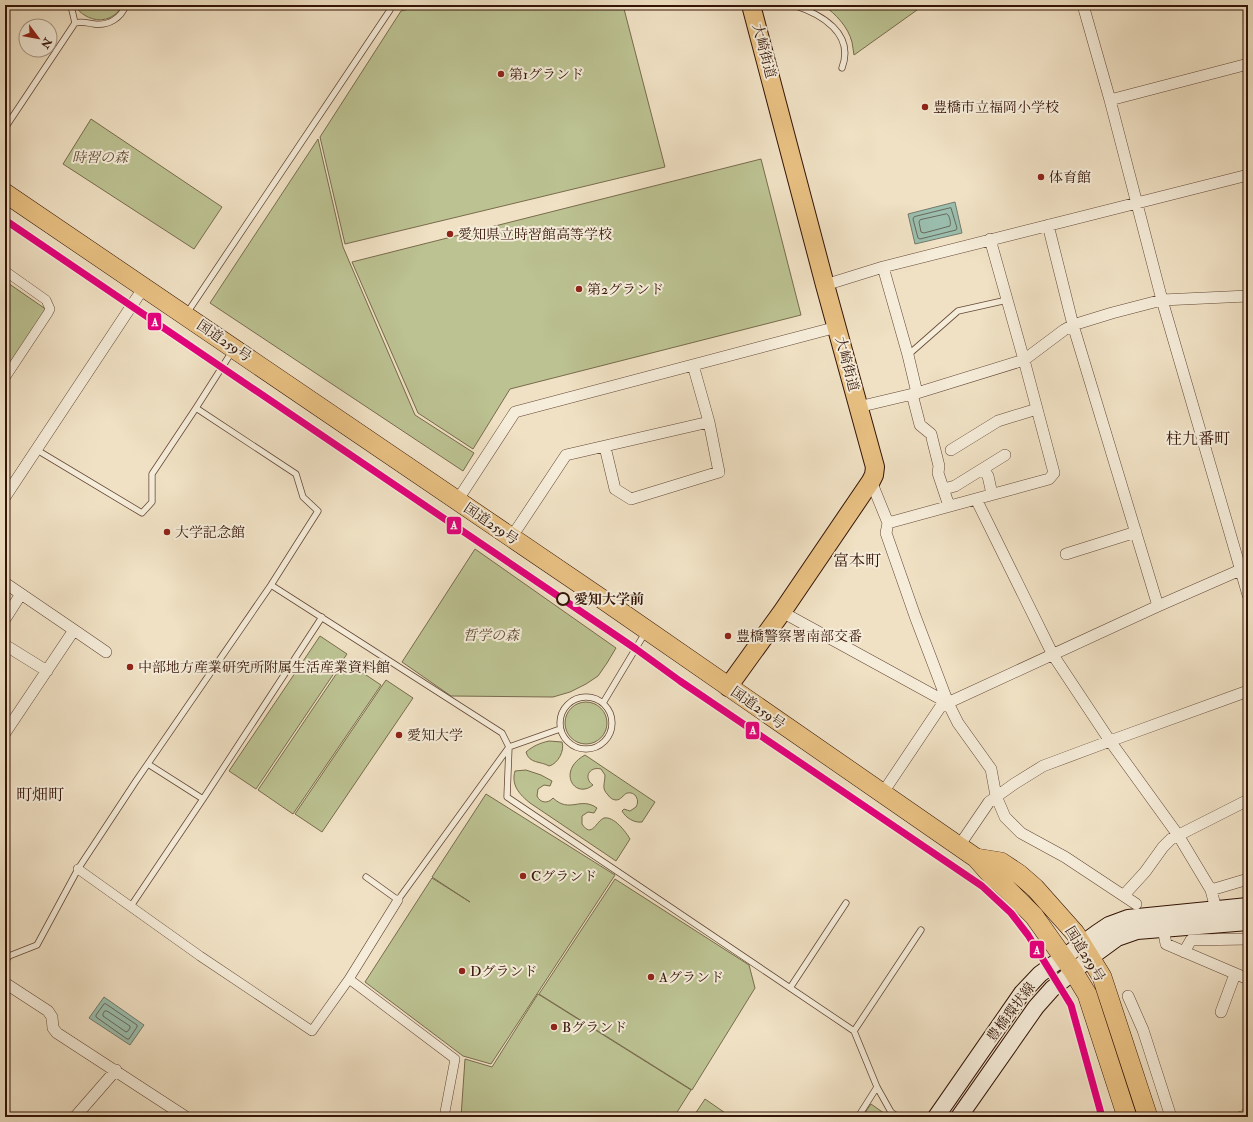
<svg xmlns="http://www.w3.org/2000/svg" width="1253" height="1122" viewBox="0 0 1253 1122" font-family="'IM FELL Double Pica','Noto Serif JP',serif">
	<rect width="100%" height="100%" fill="#f0e1c4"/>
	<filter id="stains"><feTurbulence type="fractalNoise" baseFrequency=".005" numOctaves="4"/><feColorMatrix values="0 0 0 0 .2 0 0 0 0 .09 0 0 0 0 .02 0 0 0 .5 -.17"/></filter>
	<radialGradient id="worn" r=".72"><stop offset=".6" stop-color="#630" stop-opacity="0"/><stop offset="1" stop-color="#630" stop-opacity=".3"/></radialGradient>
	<!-- green -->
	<path fill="#bcc292" stroke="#786b4c" d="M75,5H123C115,19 100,24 86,16C81,13 77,10 75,5Z
		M424,5H623L665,167L345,244L320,137L401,11Z
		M823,5H924L854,55C853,51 853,46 852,42C848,27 836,14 823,5Z
		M91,119L222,207L194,249L63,164Z
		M318,139L343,247L415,415L474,453L463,471L210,303Z
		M761,159L801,315L510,389L473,449L418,413L352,262Z
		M5,281L47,310L5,372Z
		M475,549L616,648L607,663L598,676L586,684L570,692L553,697L451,696L402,662Z
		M320,636L347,654L256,789L229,771Z
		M345,661L381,685L293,814L258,790Z
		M386,680L413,698L322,832L295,814Z
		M565 723a21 21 0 1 1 42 0a21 21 0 1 1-42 0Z
		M549,741L562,742C565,750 558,764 549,766C541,761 529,764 526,752C533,746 540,743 549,741Z
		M585,755L655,802L642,822C634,823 626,818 622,811L624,809L630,811L636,807C640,801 636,791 627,793C623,795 621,800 616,800C613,800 610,798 608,795C601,788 605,784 605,775L601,769C589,766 583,778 593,785C575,800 556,771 585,755Z
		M526,770L541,775L552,781L550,786L544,785L538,789L537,796C540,803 548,804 553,798C570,814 580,796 597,808L594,813L588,812L582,816V824C592,839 596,821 604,818C614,816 626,832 630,839L616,861L530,803C519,794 511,785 515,771Z
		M486,794L615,875L491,1064L463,1056L365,982L432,878L470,902L432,877Z
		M615,879L749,965L755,988L692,1090L539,994Z
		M538,994L691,1090L674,1117H461L465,1059L492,1067Z
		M705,1099L731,1117H693Z
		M871,1104L888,1116V1117H862Z"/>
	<!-- water -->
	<path fill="#9bbeae" stroke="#727a6b" d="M955,202L962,233L915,244L908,214Z
		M104,997L144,1025L130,1045L89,1018Z"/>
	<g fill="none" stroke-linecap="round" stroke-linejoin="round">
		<!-- shore -->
		<path stroke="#68695a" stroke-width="1" d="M951,208L957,228L956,230L920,239L918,238L913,219L914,217Z
			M947,214C950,216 951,223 950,226L924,233L921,232L919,222L920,220Z
			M106,1004L137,1025V1027L129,1039H127L96,1017V1015L104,1004Z
			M105,1011H107L130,1026V1028L128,1031L126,1032L103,1016V1014Z"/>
		<defs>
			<path id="service" d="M69,5L72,10L75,23C82,21 87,23 94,24C109,26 121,18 126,5
				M793,5C821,14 855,33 842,68
				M5,128L75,23
				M187,313L390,10L389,5
				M908,355L958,311L1007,300
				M196,408L296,474L303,497L318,511L271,585L502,733L509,747L507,797L854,1031L877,1087L891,1112L898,1117
				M42,453L142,513L152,502V474L196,408L233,350
				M560 723a26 26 0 1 1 52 0a26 26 0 1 1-52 0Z
				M603,703L645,633
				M148,764L203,799
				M366,877L398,900L509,747L560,729
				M131,906L203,799L322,617
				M5,962L9,956L37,945L78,869L136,781L271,585
				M790,988L846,903
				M854,1031L921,930
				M858,1117L877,1087"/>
			<path id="pedestrian" d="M5,271L46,300L50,309L48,313L5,378
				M78,869L200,956L312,1031L349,979
				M398,900L349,979L455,1059L444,1117"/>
			<path id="minor" d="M1083,5L1110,100L1162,300L1248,595
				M1110,100L1248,64
				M1048,225L1073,325L1158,606
				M883,267L908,355L917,393
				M825,285L883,267L1248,175
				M912,394L920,425L931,434L939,466L938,473L949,506
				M858,407L917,393L1024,360L1064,330L1073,325L1112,313L1162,300L1248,296
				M605,447L615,489L631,499L719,472L709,422L693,365
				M951,450L998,421L1037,409
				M983,469L988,476L992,494
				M871,481L888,523L886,533L915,616L948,703L958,723L991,769L996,796L1005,817L1021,833L1065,857L1136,904
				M944,489L955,486L1005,455
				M5,497L144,287
				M976,499L1053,655L1110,741L1178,835L1211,890L1216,909
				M457,501L515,412L837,327
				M888,523L1049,479L1054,473L1024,360L990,239
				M511,538L566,455L709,422
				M1066,554L1136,532
				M5,583L74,630L5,733
				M782,612L948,703
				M5,619L21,594
				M74,630L106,652
				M5,645L47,671
				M882,794L941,706L1158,606L1247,567
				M959,846L989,802L1014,784L1043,766L1110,741L1248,691
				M1211,890L1248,879
				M1124,895L1145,872L1163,847L1171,839L1248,800
				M1163,928L1166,944L1248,979
				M1184,952L1191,940L1248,939
				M5,983L48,1011L52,1017L53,1028L57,1033L186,1117
				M1128,996L1143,1030L1171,1117
				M1221,1012L1235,974
				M75,1117L116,1070
				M1241,1117L1245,1116L1248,1112"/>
			<path id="secondary" d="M936,1117L1022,993L1040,974L1097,933L1109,925L1128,918L1248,906
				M959,1117L1036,1007L1052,989L1091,957L1117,938L1137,931L1248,922"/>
			<path id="primary" d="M728,687L782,612L871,481L874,475L875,467L825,285L751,5"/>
			<path id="trunk" d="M5,193L605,601L976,858L991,875L1007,889L1034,916L1073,971L1087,994L1127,1117
				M976,858L1001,862L1019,874L1035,888L1075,933L1102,977L1148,1117"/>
		</defs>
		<!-- service casing -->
		<use href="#service" stroke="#634736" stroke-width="7"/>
		<!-- pedestrian casing -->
		<use href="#pedestrian" stroke="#634736" stroke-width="10"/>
		<!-- minor casing -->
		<use href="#minor" stroke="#634736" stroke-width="12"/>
		<!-- secondary casing -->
		<use href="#secondary" stroke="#341407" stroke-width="18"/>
		<!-- primary casing -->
		<use href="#primary" stroke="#341407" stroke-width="20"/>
		<!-- trunk casing -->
		<use href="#trunk" stroke="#341407" stroke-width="20"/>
		<!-- service -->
		<use href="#service" stroke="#f5ecd9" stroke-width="5.5"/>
		<!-- pedestrian -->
		<use href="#pedestrian" stroke="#f5ecd9" stroke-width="9"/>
		<!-- minor -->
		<use href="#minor" stroke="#f5ecd9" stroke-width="11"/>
		<!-- secondary -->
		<use href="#secondary" stroke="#f5ecd9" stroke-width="16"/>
		<!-- primary -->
		<use href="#primary" stroke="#e8c082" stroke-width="18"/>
		<!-- trunk -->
		<use href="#trunk" stroke="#e8c082" stroke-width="19"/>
		<defs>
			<path id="rail-1" d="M5,220L636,649L680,681L982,886L1011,913L1028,935L1071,1005L1102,1117"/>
		</defs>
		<!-- rail-1 casing -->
		<use href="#rail-1" stroke="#f5ecd9" stroke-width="10"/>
		<!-- rail-1 -->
		<use href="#rail-1" stroke="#e5007d" stroke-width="7"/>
	</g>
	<!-- markers -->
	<g fill="#8f2418" stroke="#f5ecd9" stroke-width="1.5">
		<circle cx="501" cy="74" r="4"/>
		<circle cx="925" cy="107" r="4"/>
		<circle cx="1041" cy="177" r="4"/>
		<circle cx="450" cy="234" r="4"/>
		<circle cx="579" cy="289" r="4"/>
		<circle cx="167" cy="532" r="4"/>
		<circle cx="728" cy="636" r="4"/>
		<circle cx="130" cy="667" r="4"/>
		<circle cx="399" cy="735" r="4"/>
		<circle cx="523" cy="876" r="4"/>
		<circle cx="462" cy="971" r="4"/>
		<circle cx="651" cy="977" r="4"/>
		<circle cx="554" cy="1027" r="4"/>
	</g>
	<circle fill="#f5ecd9" stroke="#341407" stroke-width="2" cx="563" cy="599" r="6"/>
	<g text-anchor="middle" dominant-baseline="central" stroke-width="4" stroke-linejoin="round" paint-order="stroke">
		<!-- street labels -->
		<g font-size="14" fill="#341407" stroke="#f5ecd9">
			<text transform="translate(764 51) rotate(75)">大崎街道</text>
			<text transform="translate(224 341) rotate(34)">国道259号</text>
			<text transform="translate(847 364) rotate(75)">大崎街道</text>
			<text transform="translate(491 524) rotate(34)">国道259号</text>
			<text transform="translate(758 708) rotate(35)">国道259号</text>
			<text transform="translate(1085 954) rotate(58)">国道259号</text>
			<text transform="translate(1011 1012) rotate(-53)">豊橋環状線</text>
		</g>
		<!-- poi labels -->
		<g font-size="14" fill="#341407" stroke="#f5ecd9" text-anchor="start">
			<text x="509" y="74">第1グランド</text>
			<text x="933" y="107">豊橋市立福岡小学校</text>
			<text x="1049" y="177">体育館</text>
			<text x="458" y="234">愛知県立時習館高等学校</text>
			<text x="587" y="289">第2グランド</text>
			<text x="175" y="532">大学記念館</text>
			<text x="736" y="636">豊橋警察署南部交番</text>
			<text x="138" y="667">中部地方産業研究所附属生活産業資料館</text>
			<text x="407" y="735">愛知大学</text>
			<text x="531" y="876">Cグランド</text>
			<text x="470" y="971">Dグランド</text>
			<text x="659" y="977">Aグランド</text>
			<text x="562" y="1027">Bグランド</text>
		</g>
		<!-- park labels -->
		<g font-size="14" font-style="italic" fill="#5d4831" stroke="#f5ecd9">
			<text x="100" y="157">時習の森</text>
			<text x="491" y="635">哲学の森</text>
		</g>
		<!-- stop labels -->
		<g font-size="14" font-weight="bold" fill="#341407" stroke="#f5ecd9" text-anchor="start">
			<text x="574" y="599">愛知大学前</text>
		</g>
		<!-- quarter labels -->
		<g font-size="16" fill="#341407" stroke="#f5ecd9">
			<text x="1198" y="439">柱九番町</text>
			<text x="857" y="561">富本町</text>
			<text x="40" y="795">町畑町</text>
		</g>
	</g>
	<g stroke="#f5ecd9" stroke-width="1.5">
		<rect x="147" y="312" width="15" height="19" rx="4" fill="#e5007d"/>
		<rect x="446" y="516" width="16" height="19" rx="4" fill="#e5007d"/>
		<rect x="745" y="721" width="15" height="19" rx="4" fill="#e5007d"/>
		<rect x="1029" y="940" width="16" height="19" rx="4" fill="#e5007d"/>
	</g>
	<g font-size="11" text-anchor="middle" font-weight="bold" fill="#fff">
		<text x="155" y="326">A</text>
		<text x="454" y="529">A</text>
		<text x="753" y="734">A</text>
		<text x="1037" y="954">A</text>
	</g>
	<!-- margin -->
	<rect width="1253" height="1122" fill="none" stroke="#f0e1c4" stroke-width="20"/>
	<rect x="6" y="6" width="1241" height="1110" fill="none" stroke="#341407" stroke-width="2"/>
	<rect x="10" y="10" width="1233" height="1102" fill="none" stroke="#341407"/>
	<!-- north arrow -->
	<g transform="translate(38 38) rotate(122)"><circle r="19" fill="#f5ecd9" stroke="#a89685"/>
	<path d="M0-3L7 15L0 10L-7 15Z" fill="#8f2418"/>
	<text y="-6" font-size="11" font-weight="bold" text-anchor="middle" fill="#341407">N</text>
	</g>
	<rect width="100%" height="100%" filter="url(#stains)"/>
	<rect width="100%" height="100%" fill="url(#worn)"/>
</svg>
